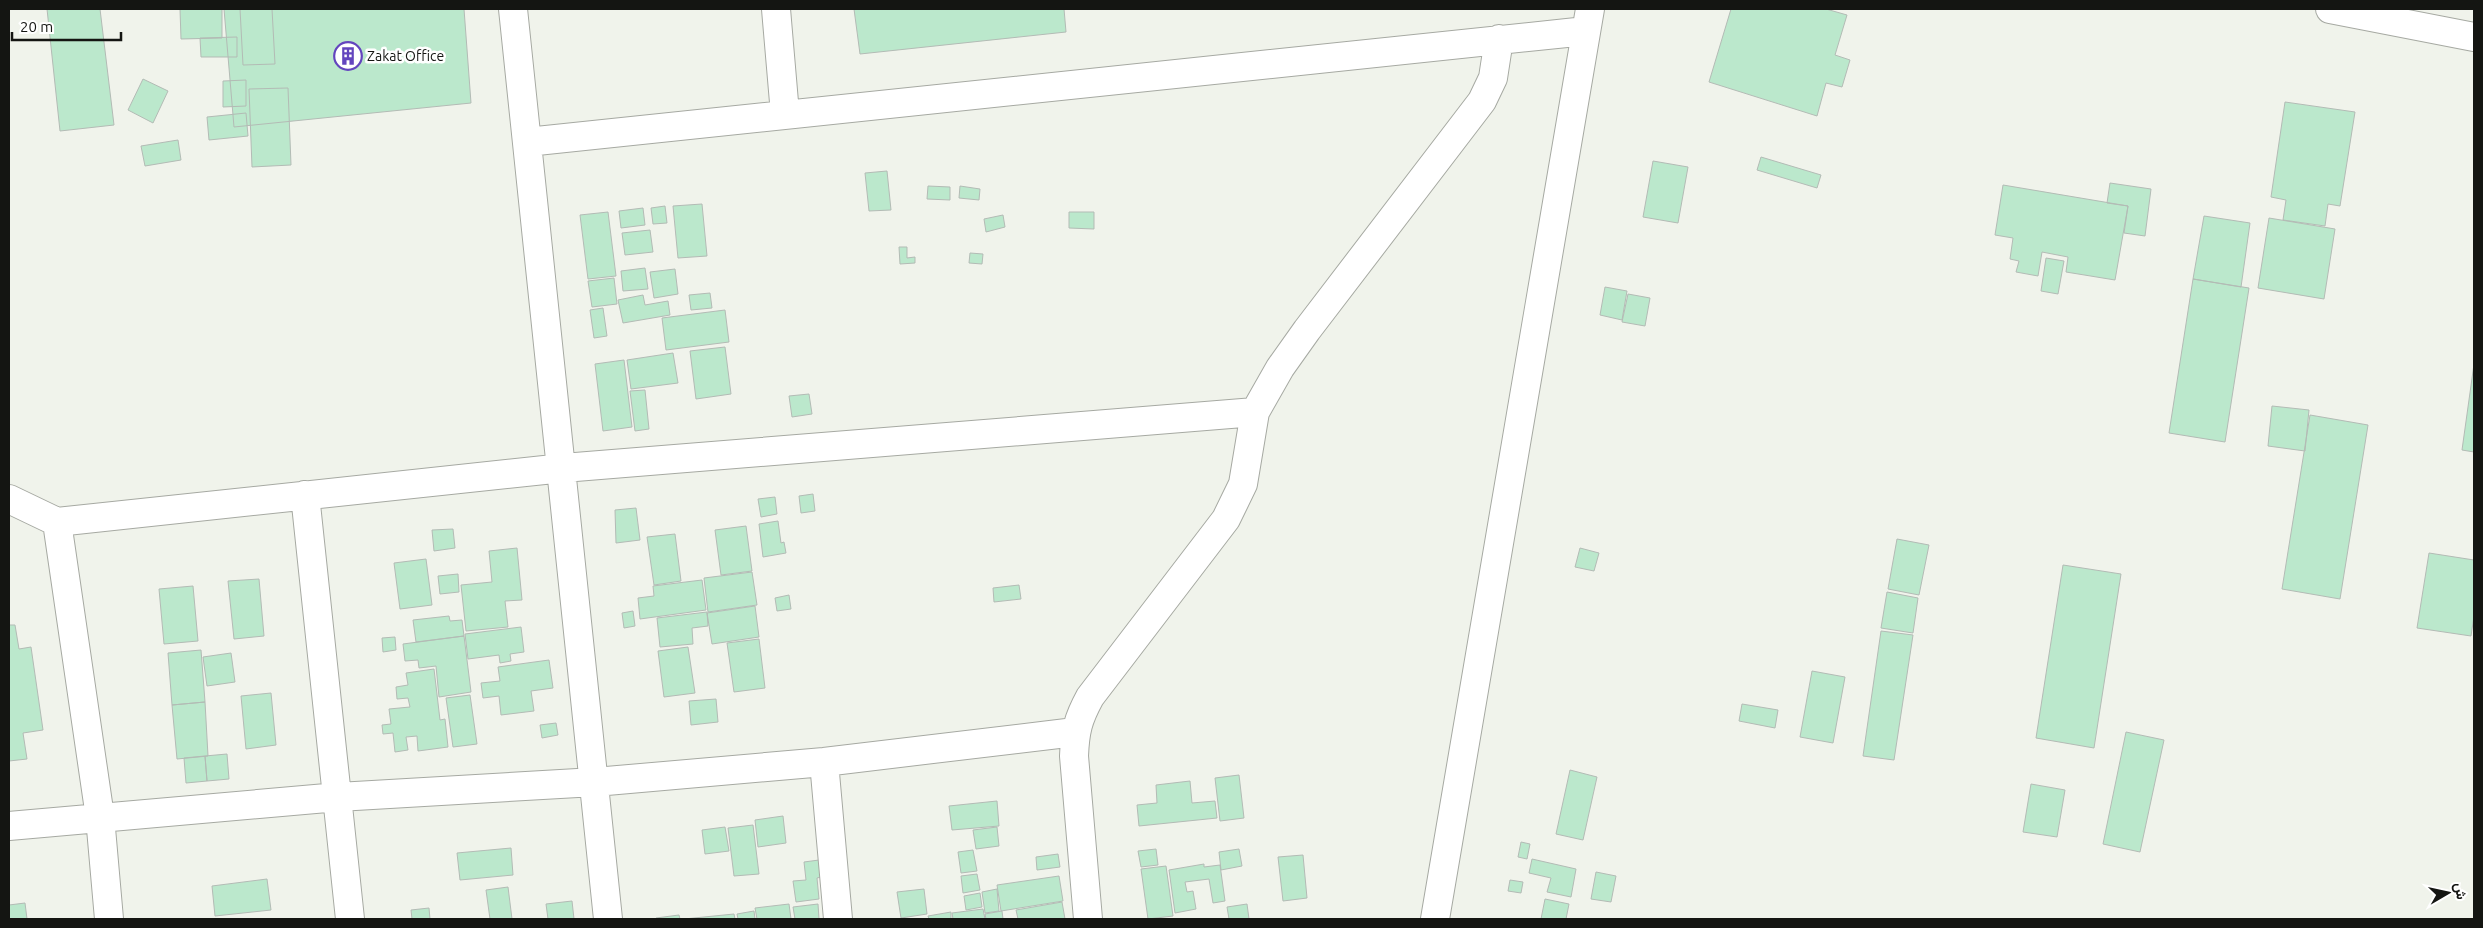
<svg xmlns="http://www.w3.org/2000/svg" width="2483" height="928" viewBox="0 0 2483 928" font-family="Ubuntu,Vazirmatn,sans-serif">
	<rect width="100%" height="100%" fill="#f0f3eb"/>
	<!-- building -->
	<path fill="#bbe8cc" stroke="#b3bbb5" d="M47,9H100L114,125L60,131Z
		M180,9H222V38L181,39Z
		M224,9H464L471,103L234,127Z
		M240,9H272L275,64L243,65Z
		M854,9H1064L1066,32L860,54Z
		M1731,9H1826L1847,15L1835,55L1850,60L1842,87L1826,83L1817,116L1709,82Z
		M237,37V57H201L200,38Z
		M143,79L168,91L153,123L128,110Z
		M246,80V106L223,107V81Z
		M288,88L291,165L252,167L249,89Z
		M2285,102L2355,112L2340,206L2328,204L2325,226L2283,220L2286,200L2271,197Z
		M246,113L248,136L209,140L207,117Z
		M178,140L181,160L145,166L141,146Z
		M1761,157L1821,175L1817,188L1757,170Z
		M1653,161L1688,167L1678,223L1643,217Z
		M887,171L891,210L869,211L865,173Z
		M2110,183L2151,189L2145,236L2124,233L2128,206L2107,203Z
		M2003,185L2128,206L2115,280L2066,272L2068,257L2042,252L2038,276L2016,272L2019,261L2010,259L2013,238L1995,235Z
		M928,186L950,187V200L927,199Z
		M960,186L980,189L979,200L959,198Z
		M702,204L707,256L678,258L673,206Z
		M665,206L667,223L653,224L651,208Z
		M643,208L645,225L621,228L619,211Z
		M608,212L616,276L588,279L580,215Z
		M1069,212H1094V229L1069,228Z
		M1003,215L1005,227L986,232L984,219Z
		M2204,216L2250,223L2241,287L2193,279Z
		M2269,218L2335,229L2324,299L2258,288Z
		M650,230L653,252L625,255L622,233Z
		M899,247H907V258L915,257V263L900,264Z
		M970,253L983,254L982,264L969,263Z
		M2046,258L2064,261L2058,294L2041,291Z
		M645,268L648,289L623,291L621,271Z
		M675,269L678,294L654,298L650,272Z
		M614,278L617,304L592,307L588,281Z
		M2193,279L2249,288L2225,442L2169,433Z
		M1605,287L1627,291L1622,320L1600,315Z
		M710,293L712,308L691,310L689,295Z
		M1628,294L1650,298L1645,326L1622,322Z
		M643,295L645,305L668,301L670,315L623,323L618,300Z
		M603,308L607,336L594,338L590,310Z
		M725,310L729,342L666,350L662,318Z
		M725,347L731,394L696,399L690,351Z
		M673,353L678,383L631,389L627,360Z
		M624,360L632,427L603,431L595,364Z
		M2474,364V452L2462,450Z
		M645,390L649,429L635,431L630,391Z
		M809,394L812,414L792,417L789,396Z
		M2272,406L2309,410L2305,451L2268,446Z
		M2310,415L2368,425L2340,599L2282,589Z
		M813,494L815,511L801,513L799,496Z
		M775,497L777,514L761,517L758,499Z
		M636,508L640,540L616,543L615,510Z
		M778,521L781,543L784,542L786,553L763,557L759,524Z
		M746,526L752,571L721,575L715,530Z
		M453,529L455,548L434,551L432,530Z
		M675,534L681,581L654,585L647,537Z
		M1897,539L1929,545L1919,595L1888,589Z
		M517,548L522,600L505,601L508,627L466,631L461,585L492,582L489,551Z
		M1580,548L1599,553L1594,571L1575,567Z
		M2429,553L2474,560V616L2471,636L2417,628Z
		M426,559L432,605L400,609L394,563Z
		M2063,565L2121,574L2094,748L2036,738Z
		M752,572L757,605L708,612L704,578Z
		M458,574L459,592L440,594L438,576Z
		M259,579L264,636L234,639L228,581Z
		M702,580L706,610L640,619L638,598L654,596L653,586Z
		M1019,585L1021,599L994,602L993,588Z
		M193,586L198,641L164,644L159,589Z
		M1887,592L1918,598L1913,633L1881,628Z
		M789,595L791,609L777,611L775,598Z
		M755,606L759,637L712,644L707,613Z
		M633,611L635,626L624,628L622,613Z
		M707,612L708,626L692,628L693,644L660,647L657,618Z
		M449,616L450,621L462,620L464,636L416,642L413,620Z
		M9,625H15L19,649L31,647L43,730L23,733L27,759L9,761Z
		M521,627L524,652L510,654L511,661L500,663L499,655L468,659L465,634Z
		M1881,631L1913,635L1894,760L1863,756Z
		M464,636L471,692L439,697L436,666L419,668L418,660L405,661L403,644Z
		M395,637L396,650L383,652L382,638Z
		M759,639L765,688L734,692L727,643Z
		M688,647L695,693L664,697L658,651Z
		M201,650L205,702L172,705L168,653Z
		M231,653L235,682L207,686L203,657Z
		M549,660L553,688L531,691L534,711L501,715L499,696L483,698L481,683L500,681L498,667Z
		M434,669L440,720L445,719L448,747L418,751L417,736L406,737L408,750L395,752L393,733L383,734L382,725L391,724L389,709L410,707L408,698L397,699L396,687L408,685L406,673Z
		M1812,671L1845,677L1833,743L1800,737Z
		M271,693L276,745L246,749L241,696Z
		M470,695L477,744L453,747L446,698Z
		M716,699L718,722L691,725L689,701Z
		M205,702L208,756L177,759L172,705Z
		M1742,704L1778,710L1775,728L1739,721Z
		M556,723L558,735L542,738L540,725Z
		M2126,732L2164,740L2140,852L2103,844Z
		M227,754L229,779L207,781L205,756Z
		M205,756L207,781L186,783L184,758Z
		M1570,770L1597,777L1583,840L1556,834Z
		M1239,775L1244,818L1220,821L1215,778Z
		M1190,781L1192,803L1215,801L1217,818L1139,826L1137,805L1157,803L1156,785Z
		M2031,784L2065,790L2057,837L2023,832Z
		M997,801L999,826L952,830L949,806Z
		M783,816L786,843L758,847L755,820Z
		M753,825L759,874L734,876L728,828Z
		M725,827L729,851L705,854L702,830Z
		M997,827L999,846L976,849L973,830Z
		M1521,842L1530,844L1527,859L1518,857Z
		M511,848L513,875L460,880L457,853Z
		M1156,849L1158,865L1141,867L1138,851Z
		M1239,849L1242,866L1221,870L1219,852Z
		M973,850L977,871L961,873L958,852Z
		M1058,854L1060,867L1037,870L1036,857Z
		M1303,855L1307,898L1283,901L1278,857Z
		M1532,859L1576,869L1571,897L1547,892L1551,878L1529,873Z
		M819,860L821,877L817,878L819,899L796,902L793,881L806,880L804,862Z
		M1204,864V867L1220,865L1225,901L1213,903L1209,879L1185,882L1187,892L1193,891L1196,909L1175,913L1169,870Z
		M1166,866L1173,916L1148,919L1141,869Z
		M1596,872L1616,876L1611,902L1591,899Z
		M977,874L980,890L963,893L961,876Z
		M1059,876L1063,901L1001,911L997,885Z
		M267,879L271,910L215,916L212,886Z
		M1510,880L1523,882L1521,893L1508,891Z
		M508,887L512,919H490L486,890Z
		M924,889L927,914L901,918L897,892Z
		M997,889L999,911L985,913L982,892Z
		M980,893L982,907L966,910L964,896Z
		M1545,899L1569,904L1566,919H1541Z
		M572,901L574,919H548L546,904Z
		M1062,902L1065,919H1018L1016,910Z
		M25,903L27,919H9V905Z
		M789,904L791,919H757L755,908Z
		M818,904L819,919H795L793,907Z
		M1247,904L1249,919H1229L1227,907Z
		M429,908L430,919H412L411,910Z
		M983,909L985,919H953L952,913Z
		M754,911L755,919H738L737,914Z
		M1002,911L1003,919H986L985,914Z
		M951,912V919H929L928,916Z
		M734,914L735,919H684Z
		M679,915L680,919H656V918Z"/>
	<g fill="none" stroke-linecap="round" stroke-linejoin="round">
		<defs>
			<path id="minor" d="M513,9L608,919
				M776,9L785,114
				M2330,9L2474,37
				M527,142L1586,31
				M305,495L350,919
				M9,499L57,522L563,468L1255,412
				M57,522L100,817L109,919
				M824,762L838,919
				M9,826L338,797L595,782L824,762L1075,732
				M1088,919L1074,756C1075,731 1078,719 1090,697L1226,519L1243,484L1255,412L1280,368L1307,330L1482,101L1493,78L1499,39
				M1435,919L1590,9"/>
		</defs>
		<!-- minor casing -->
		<use href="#minor" stroke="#a6a9a2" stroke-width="30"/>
		<!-- minor -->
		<use href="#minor" stroke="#fff" stroke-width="28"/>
	</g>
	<!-- icons -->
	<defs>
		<symbol id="building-ring" viewBox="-11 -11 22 22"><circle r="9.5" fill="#fff" stroke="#6345be" stroke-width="1.5"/><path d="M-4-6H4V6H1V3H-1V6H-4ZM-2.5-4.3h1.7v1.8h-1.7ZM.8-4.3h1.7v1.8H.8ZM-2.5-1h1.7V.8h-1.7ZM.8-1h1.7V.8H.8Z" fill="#6345be"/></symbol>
	</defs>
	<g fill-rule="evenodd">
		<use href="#building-ring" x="332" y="40" width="32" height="32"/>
	</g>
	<g text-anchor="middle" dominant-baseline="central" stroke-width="5" stroke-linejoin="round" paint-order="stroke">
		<!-- poi labels -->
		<g font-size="14" fill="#141512" stroke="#fff" text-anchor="start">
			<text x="367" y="56">Zakat Office</text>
		</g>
	</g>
	<!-- border -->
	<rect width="2483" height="928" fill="none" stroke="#141512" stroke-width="20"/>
	<!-- north arrow -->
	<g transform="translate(2448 893) rotate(81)" stroke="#ffffff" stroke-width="4" paint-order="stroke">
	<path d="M0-4L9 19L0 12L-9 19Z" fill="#141512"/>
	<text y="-8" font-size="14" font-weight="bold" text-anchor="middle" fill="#141512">ش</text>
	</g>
	<!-- scale -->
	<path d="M12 32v8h109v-8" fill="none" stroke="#141512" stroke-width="2.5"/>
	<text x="20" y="32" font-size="15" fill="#141512" stroke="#ffffff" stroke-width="4" paint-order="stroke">20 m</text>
</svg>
